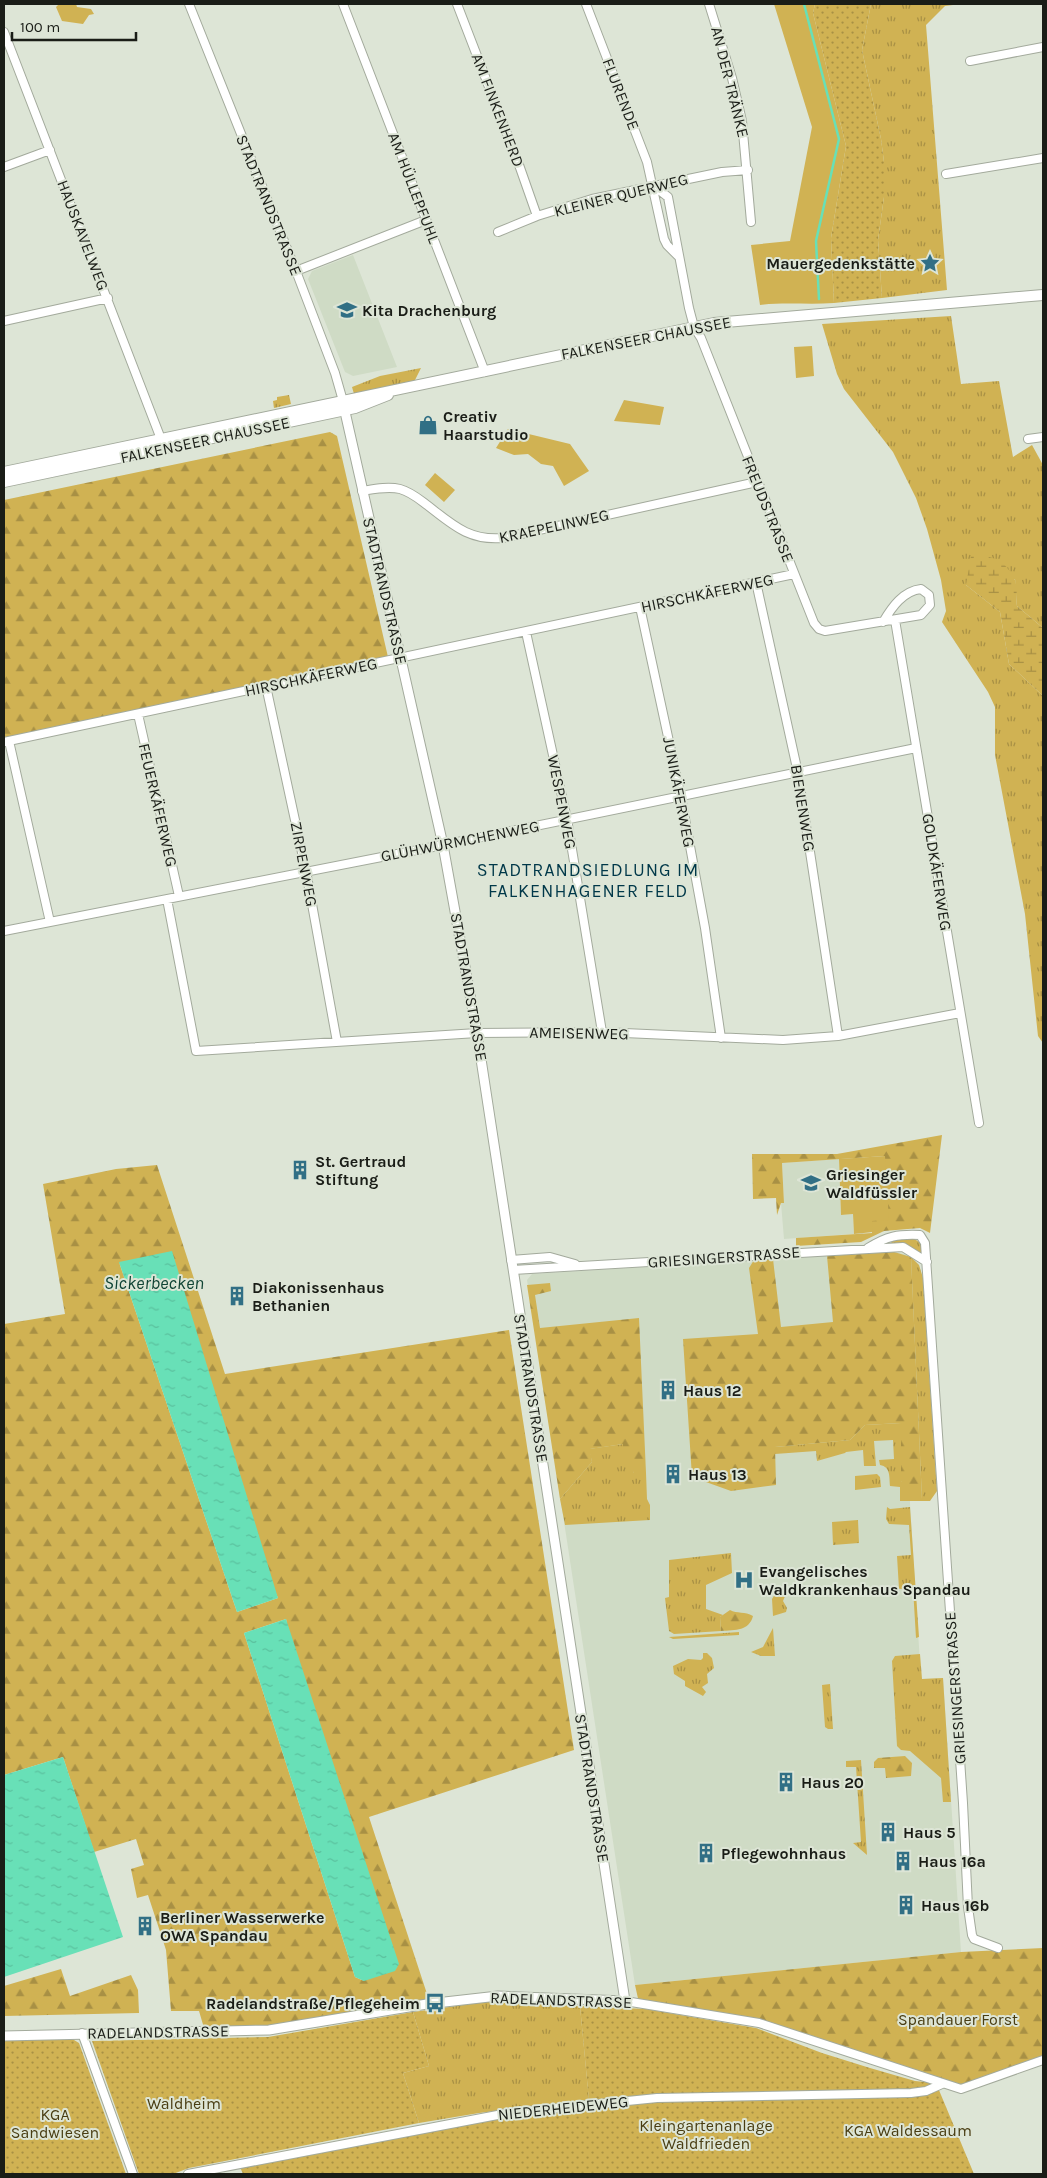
<svg xmlns="http://www.w3.org/2000/svg" width="1047" height="2178" viewBox="0 0 1047 2178" font-family="Karla,sans-serif">
	<defs>
		<pattern id="grass-tufts" width="24" height="20" patternUnits="userSpaceOnUse" patternTransform="scale(1.25)"><rect width="24" height="20" fill="#d0b253"/><path d="M3 7l-1-3M5 7V3M7 7l1-3M15 17l-1-3M17 17v-4M19 17l1-3" fill="none" stroke="#a89044"/></pattern>
		<pattern id="forest-firs" width="22" height="20" patternUnits="userSpaceOnUse" patternTransform="scale(1.25)"><rect width="22" height="20" fill="#d0b253"/><path d="M5 1l3.5 6h-7zM16 11l3.5 6h-7z" fill="#a89044"/></pattern>
		<pattern id="wetland-marsh" width="20" height="14" patternUnits="userSpaceOnUse" patternTransform="scale(1.25)"><rect width="20" height="14" fill="#d0b253"/><path d="M1 5h8M5 5V1M11 12h8M15 12V8" fill="none" stroke="#a89044"/></pattern>
		<pattern id="garden-dots" width="8" height="8" patternUnits="userSpaceOnUse" patternTransform="scale(1.25)"><rect width="8" height="8" fill="#d0b253"/><path d="M2 2h.1M6 6h.1" fill="none" stroke="#a89044" stroke-width="1.8" stroke-linecap="round"/></pattern>
		<pattern id="water-ripples" width="26" height="14" patternUnits="userSpaceOnUse" patternTransform="scale(1.25)"><rect width="26" height="14" fill="#68e0b7"/><path d="M2 4q2-2 4 0t4 0M15 11q2-2 4 0t4 0" fill="none" stroke="#5ac09d"/></pattern>
	</defs>
	<rect width="100%" height="100%" fill="#dde5d6"/>
	<!-- built -->
	<path fill="#cfdbc5" d="M353,255L397,367L353,376L345,372L308,279L312,271Z
		M839,1159L841,1215L853,1214L854,1234L784,1239L781,1203H784L782,1163Z
		M894,1252L905,1254L914,1260L919,1265L923,1278L937,1491L910,1500V1504L921,1679L943,1678L961,1952L635,1985L527,1280L532,1274Z"/>
	<!-- grass -->
	<path fill="url(#grass-tufts)" d="M871,4H961L945,6L926,25L947,290L882,298L878,240L884,197V162L881,139L862,50Z
		M951,316L961,384L999,381L1013,457L1032,445L1043,465V628L1017,606L1015,579L966,585L1000,612L1009,664L1043,696V1043L1038,1036L1025,914L995,755V707L988,692L942,622L946,611L941,580L927,529L916,498L893,452L844,389L837,374L822,324Z
		M421,368L414,382L354,394L352,387L380,376Z
		M289,395L291,404L274,408L273,401L277,400V397Z
		M913,1238L922,1244L924,1252L921,1253L906,1244L892,1243L890,1241Z
		M911,1257L919,1265L923,1278L937,1491L930,1501H900V1487L890,1486C889,1477 891,1467 880,1465L879,1460L894,1459L893,1440L874,1441L876,1466H864L863,1450L846,1452L845,1453L817,1461L816,1451L775,1454V1447L850,1440L865,1425L901,1423V1481L922,1499Z
		M623,1444L634,1473H646L647,1499L650,1505V1520L565,1525L560,1499L592,1462L589,1449Z
		M877,1474L880,1477L881,1487L855,1490V1476Z
		M887,1507L890,1509L910,1507L919,1637L916,1638L913,1588L899,1589L897,1556L911,1555L909,1525L889,1524L886,1519Z
		M858,1520L859,1543L833,1545L832,1522Z
		M731,1553L732,1573L706,1585V1609L723,1615L720,1617L721,1631L674,1634L669,1631L665,1598L669,1597V1560Z
		M784,1590L786,1594L783,1601L787,1608L786,1612L773,1616L772,1599L777,1591Z
		M773,1628L775,1656H761L751,1652L763,1647Z
		M739,1632V1635L673,1639L669,1637Z
		M703,1653H707L712,1658L714,1668L707,1674L708,1683L702,1687L706,1692L703,1696L685,1686V1681L674,1674L673,1666L688,1659L701,1660L703,1658Z
		M920,1654L922,1679L943,1678L951,1802H943L941,1778L910,1751L901,1750L897,1746L892,1661L895,1656Z
		M830,1684L833,1729H828L825,1727L822,1685Z
		M861,1760L867,1855L853,1843L861,1842L856,1767H846V1761Z
		M492,2001L580,2006L589,2100L479,2113L419,2123L403,2073L429,2066L413,2012Z"/>
	<!-- forest -->
	<path fill="url(#forest-firs)" fill-rule="evenodd" d="M330,432L337,436L388,657L4,739V500Z
		M942,1135L930,1233L920,1228L884,1231L861,1242L796,1246V1238L872,1233V1221L885,1156L782,1163L784,1203H781L777,1215L776,1198L753,1199L752,1154H837Z
		M157,1165L225,1374L509,1330L574,1750L369,1817L429,2000L269,2027L204,2028L199,2011H171L166,1950L148,1895L137,1898L131,1869L144,1865L136,1839L94,1852L63,1757L4,1775V1324L65,1314L43,1184L116,1169ZM119,1262L278,1598L237,1612ZM286,1619L364,1981L355,1977L244,1633Z
		M894,1252L911,1257L922,1499L910,1500L901,1481V1423L865,1425L850,1440L775,1447L776,1485L731,1491L692,1477L683,1339L758,1334L749,1268L754,1260L773,1259L781,1327L833,1322L827,1256Z
		M550,1283L551,1291L535,1295L540,1328L639,1318L646,1473H634L622,1455L623,1444L590,1449L592,1462L560,1499L527,1285Z
		M730,1610C737,1614 745,1611 753,1616C749,1631 736,1630 721,1631L720,1617Z
		M905,1756L912,1763L911,1776L886,1778L885,1768H874V1762L878,1758Z
		M1043,1948V2060L961,2089L759,2023L639,2003L635,1985L961,1952Z
		M61,1969L70,1996L131,1975L138,1990L139,2013L4,2016V1986Z"/>
	<!-- wetland -->
	<path fill="url(#wetland-marsh)" d="M971,556C991,555 1004,559 1014,578C1018,585 1016,598 1017,606L1043,628V696L1009,664L1000,612L966,585Z"/>
	<!-- park -->
	<path fill="#d0b253" d="M59,4H76L77,7L91,9L94,14L89,15L83,24L62,21L56,7Z
		M774,4H815L813,13L846,146L831,238L834,303C809,305 785,302 760,305L751,245L790,241L812,127Z
		M812,346L814,376L796,378L794,347Z
		M624,400L664,407L660,425L614,421Z
		M508,429L570,444L589,471L564,486L553,466L541,464L528,454L514,455L496,448Z
		M435,473L455,490L444,502L425,485Z
		M885,1156L889,1220L872,1221L873,1232L854,1234L853,1214L841,1215L839,1159Z"/>
	<!-- garden -->
	<path fill="url(#garden-dots)" d="M815,4H871L862,50L881,139L884,162V197L878,240L882,298L834,303L831,238L846,146L813,13Z
		M580,2006L646,2009L756,2028L822,2053L870,2068L915,2081L936,2083L974,2174H243L240,2167L589,2101Z
		M413,2012L429,2066L403,2073L419,2123L189,2168L173,2174H139L92,2041L268,2037Z
		M4,2037L74,2040L79,2043L126,2174H4Z"/>
	<!-- water -->
	<path fill="url(#water-ripples)" d="M172,1251L278,1598L237,1612L119,1262Z
		M286,1619L399,1964L395,1971L364,1981L355,1977L244,1633Z
		M63,1757L123,1937L4,1977V1775Z"/>
	<g fill="none" stroke-linecap="round" stroke-linejoin="round">
		<!-- stream -->
		<path stroke="#68e0b7" stroke-width="2.5" d="M804,4L839,139L816,241L819,299"/>
		<defs>
			<path id="minor" d="M189,4L296,271L335,373L343,401
				M343,4L485,372
				M457,4L518,162L537,216
				M586,4L647,162L664,239L667,245L678,256
				M709,4L732,78L742,121L751,222
				M4,32L161,439
				M970,61L1043,47
				M4,167L50,150
				M946,174L1043,158
				M654,186L668,197L689,308L694,327L701,338L814,623L819,629L825,631L921,615L930,605L929,595L921,589C903,591 892,607 883,622
				M498,232L537,216L592,199L722,172L748,170
				M296,271L426,220
				M4,321L108,298
				M1028,439L1043,437
				M362,491C374,489 388,486 400,489C411,492 419,499 427,505C453,525 469,541 503,538L757,482
				M756,582L798,773L838,1036
				M640,607L681,797L705,928L721,1038
				M895,620L979,1123
				M526,632L567,819L602,1032
				M266,686L306,871L337,1042
				M138,714L179,896
				M9,741L50,922
				M4,742L794,574
				M167,899L196,1051L477,1033L602,1032L783,1040L838,1036L960,1013
				M4,931L443,845L916,748
				M868,1248C887,1236 898,1234 920,1235L925,1243L963,1803L968,1907L972,1935L974,1939L998,1948
				M511,1260L550,1257L575,1264
				M513,1270L903,1247L927,1262
				M625,2001L759,2023L961,2089L1043,2060
				M82,2033L133,2174
				M188,2174L508,2113L657,2098L911,2093L926,2091L942,2084"/>
			<path id="tertiary" d="M4,2036L269,2030L427,2004L498,1996L625,2001L477,1033L443,845L343,403"/>
			<path id="secondary" d="M4,472L714,323L1043,295
				M4,482L355,408L388,395"/>
		</defs>
		<!-- minor casing -->
		<use href="#minor" stroke="#a3aa9c" stroke-width="10"/>
		<!-- tertiary casing -->
		<use href="#tertiary" stroke="#a3aa9c" stroke-width="11"/>
		<!-- secondary casing -->
		<use href="#secondary" stroke="#a3aa9c" stroke-width="12"/>
		<!-- minor -->
		<use href="#minor" stroke="#fff" stroke-width="8"/>
		<!-- tertiary -->
		<use href="#tertiary" stroke="#fff" stroke-width="9"/>
		<!-- secondary -->
		<use href="#secondary" stroke="#fff" stroke-width="10"/>
	</g>
	<!-- icons -->
	<defs>
		<symbol id="sight-bare" viewBox="-9 -9 18 18"><path d="M0-6L1.8-2.2L6-1.7L2.9 1.2L3.7 5.4L0 3.3L-3.7 5.4L-2.9 1.2L-6-1.7L-1.8-2.2Z" fill="#316f85" stroke="#dde5d6" stroke-width="2.5" paint-order="stroke"/></symbol>
		<symbol id="school-bare" viewBox="-9 -9 18 18"><path d="M0-5L7-2L0 1L-7-2ZM-4 1L0 2.5L4 1V4Q0 6-4 4Z" fill="#316f85" stroke="#dde5d6" stroke-width="2.5" paint-order="stroke"/></symbol>
		<symbol id="shop-bare" viewBox="-9 -9 18 18"><path d="M-5-2.5h2.3a2.7 3.5 0 0 1 5.4 0H5L5.5 6h-11ZM-1.5-2.5h3a1.5 2.3 0 0 0-3 0Z" fill="#316f85" stroke="#dde5d6" stroke-width="2.5" paint-order="stroke"/></symbol>
		<symbol id="building-bare" viewBox="-9 -9 18 18"><path d="M-4-6H4V6H1V3H-1V6H-4ZM-2.5-4.3h1.7v1.8h-1.7ZM.8-4.3h1.7v1.8H.8ZM-2.5-1h1.7V.8h-1.7ZM.8-1h1.7V.8H.8Z" fill="#316f85" stroke="#dde5d6" stroke-width="2.5" paint-order="stroke"/></symbol>
		<symbol id="hospital-bare" viewBox="-9 -9 18 18"><path d="M-5-5h3v3.5h4V-5h3V5h-3V1.5h-4V5h-3Z" fill="#316f85" stroke="#dde5d6" stroke-width="2.5" paint-order="stroke"/></symbol>
		<symbol id="bus-bare" viewBox="-9 -9 18 18"><path d="M-5-6H5V4H4V6H2V4H-2V6H-4V4H-5ZM-3.5-4V0h7V-4ZM-3.5 1.2v1.5H-2V1.2ZM2 1.2v1.5H3.5V1.2Z" fill="#316f85" stroke="#dde5d6" stroke-width="2.5" paint-order="stroke"/></symbol>
	</defs>
	<g fill-rule="evenodd">
		<use href="#sight-bare" x="916" y="249" width="28" height="28"/>
		<use href="#school-bare" x="333" y="296" width="28" height="28"/>
		<use href="#shop-bare" x="414" y="411" width="28" height="28"/>
		<use href="#building-bare" x="286" y="1156" width="28" height="28"/>
		<use href="#school-bare" x="797" y="1169" width="28" height="28"/>
		<use href="#building-bare" x="223" y="1282" width="28" height="28"/>
		<use href="#building-bare" x="654" y="1376" width="28" height="28"/>
		<use href="#building-bare" x="659" y="1460" width="28" height="28"/>
		<use href="#hospital-bare" x="730" y="1566" width="28" height="28"/>
		<use href="#building-bare" x="772" y="1768" width="28" height="28"/>
		<use href="#building-bare" x="874" y="1818" width="28" height="28"/>
		<use href="#building-bare" x="692" y="1839" width="28" height="28"/>
		<use href="#building-bare" x="889" y="1847" width="28" height="28"/>
		<use href="#building-bare" x="892" y="1891" width="28" height="28"/>
		<use href="#building-bare" x="131" y="1912" width="28" height="28"/>
		<use href="#bus-bare" x="421" y="1989" width="28" height="28"/>
	</g>
	<g text-anchor="middle" dominant-baseline="central" stroke-width="4" stroke-linejoin="round" paint-order="stroke">
		<!-- street labels -->
		<g font-size="16" fill="#1a1d17" stroke="#dde5d6">
			<text transform="translate(730 82) rotate(76)">AN DER TRÄNKE</text>
			<text transform="translate(621 94) rotate(69)">FLURENDE</text>
			<text transform="translate(498 110) rotate(69)">AM FINKENHERD</text>
			<text transform="translate(414 188) rotate(69)">AM HÜLLEPFUHL</text>
			<text transform="translate(621 195) rotate(-14)">KLEINER QUERWEG</text>
			<text transform="translate(269 205) rotate(68)">STADTRANDSTRASSE</text>
			<text transform="translate(83 235) rotate(69)">HAUSKAVELWEG</text>
			<text transform="translate(646 338) rotate(-11)">FALKENSEER CHAUSSEE</text>
			<text transform="translate(205 440) rotate(-12)">FALKENSEER CHAUSSEE</text>
			<text transform="translate(768 509) rotate(68)">FREUDSTRASSE</text>
			<text transform="translate(554 526) rotate(-12)">KRAEPELINWEG</text>
			<text transform="translate(385 591) rotate(77)">STADTRANDSTRASSE</text>
			<text transform="translate(707 593) rotate(-12)">HIRSCHKÄFERWEG</text>
			<text transform="translate(311 677) rotate(-12)">HIRSCHKÄFERWEG</text>
			<text transform="translate(679 792) rotate(79)">JUNIKÄFERWEG</text>
			<text transform="translate(562 802) rotate(79)">WESPENWEG</text>
			<text transform="translate(158 805) rotate(77)">FEUERKÄFERWEG</text>
			<text transform="translate(803 808) rotate(81)">BIENENWEG</text>
			<text transform="translate(460 841) rotate(-11)">GLÜHWÜRMCHENWEG</text>
			<text transform="translate(304 864) rotate(79)">ZIRPENWEG</text>
			<text transform="translate(937 872) rotate(81)">GOLDKÄFERWEG</text>
			<text transform="translate(469 987) rotate(80)">STADTRANDSTRASSE</text>
			<text transform="translate(579 1033) rotate(1)">AMEISENWEG</text>
			<text transform="translate(724 1257) rotate(-4)">GRIESINGERSTRASSE</text>
			<text transform="translate(531 1388) rotate(81)">STADTRANDSTRASSE</text>
			<text transform="translate(955 1688) rotate(-94)">GRIESINGERSTRASSE</text>
			<text transform="translate(592 1788) rotate(81)">STADTRANDSTRASSE</text>
			<text transform="translate(561 2000) rotate(2)">RADELANDSTRASSE</text>
			<text transform="translate(158 2032) rotate(-1)">RADELANDSTRASSE</text>
			<text transform="translate(563 2108) rotate(-6)">NIEDERHEIDEWEG</text>
		</g>
		<!-- poi labels -->
		<g font-size="16" font-weight="bold" fill="#1a1d17" stroke="#dde5d6" text-anchor="start">
			<text x="915" y="263" text-anchor="end">Mauergedenkstätte</text>
			<text x="362" y="310">Kita Drachenburg</text>
			<text x="443" y="416">Creativ<tspan x="443" dy="18">Haarstudio</tspan></text>
			<text x="315" y="1161">St. Gertraud<tspan x="315" dy="18">Stiftung</tspan></text>
			<text x="826" y="1174">Griesinger<tspan x="826" dy="18">Waldfüssler</tspan></text>
			<text x="252" y="1287">Diakonissenhaus<tspan x="252" dy="18">Bethanien</tspan></text>
			<text x="683" y="1390">Haus 12</text>
			<text x="688" y="1474">Haus 13</text>
			<text x="759" y="1571">Evangelisches<tspan x="759" dy="18">Waldkrankenhaus Spandau</tspan></text>
			<text x="801" y="1782">Haus 20</text>
			<text x="903" y="1832">Haus 5</text>
			<text x="721" y="1853">Pflegewohnhaus</text>
			<text x="918" y="1861">Haus 16a</text>
			<text x="921" y="1905">Haus 16b</text>
			<text x="160" y="1917">Berliner Wasserwerke<tspan x="160" dy="18">OWA Spandau</tspan></text>
			<text x="420" y="2003" text-anchor="end">Radelandstraße/Pflegeheim</text>
		</g>
		<!-- park labels -->
		<g font-size="16" fill="#493d12" stroke="#dde5d6">
			<text x="958" y="2019">Spandauer Forst</text>
			<text x="184" y="2103">Waldheim</text>
			<text x="55" y="2114">KGA<tspan x="55" dy="18">Sandwiesen</tspan></text>
			<text x="706" y="2125">Kleingartenanlage<tspan x="706" dy="18">Waldfrieden</tspan></text>
			<text x="908" y="2130">KGA Waldessaum</text>
		</g>
		<!-- neighbourhood labels -->
		<g font-size="18" letter-spacing="1" fill="#003849" stroke="#dde5d6">
			<text x="588" y="870">STADTRANDSIEDLUNG IM<tspan x="588" dy="21">FALKENHAGENER FELD</tspan></text>
		</g>
		<!-- water labels -->
		<g font-size="18" font-style="italic" fill="#0f4434" stroke="#dde5d6">
			<text x="154" y="1283">Sickerbecken</text>
		</g>
	</g>
	<!-- border -->
	<rect width="1047" height="2178" fill="none" stroke="#1a1d17" stroke-width="10"/>
	<!-- scale -->
	<path d="M12 32v8h124v-8" fill="none" stroke="#1a1d17" stroke-width="2.5"/>
	<text x="20" y="32" font-size="15" fill="#1a1d17" stroke="#dde5d6" stroke-width="4" paint-order="stroke">100 m</text>
</svg>
